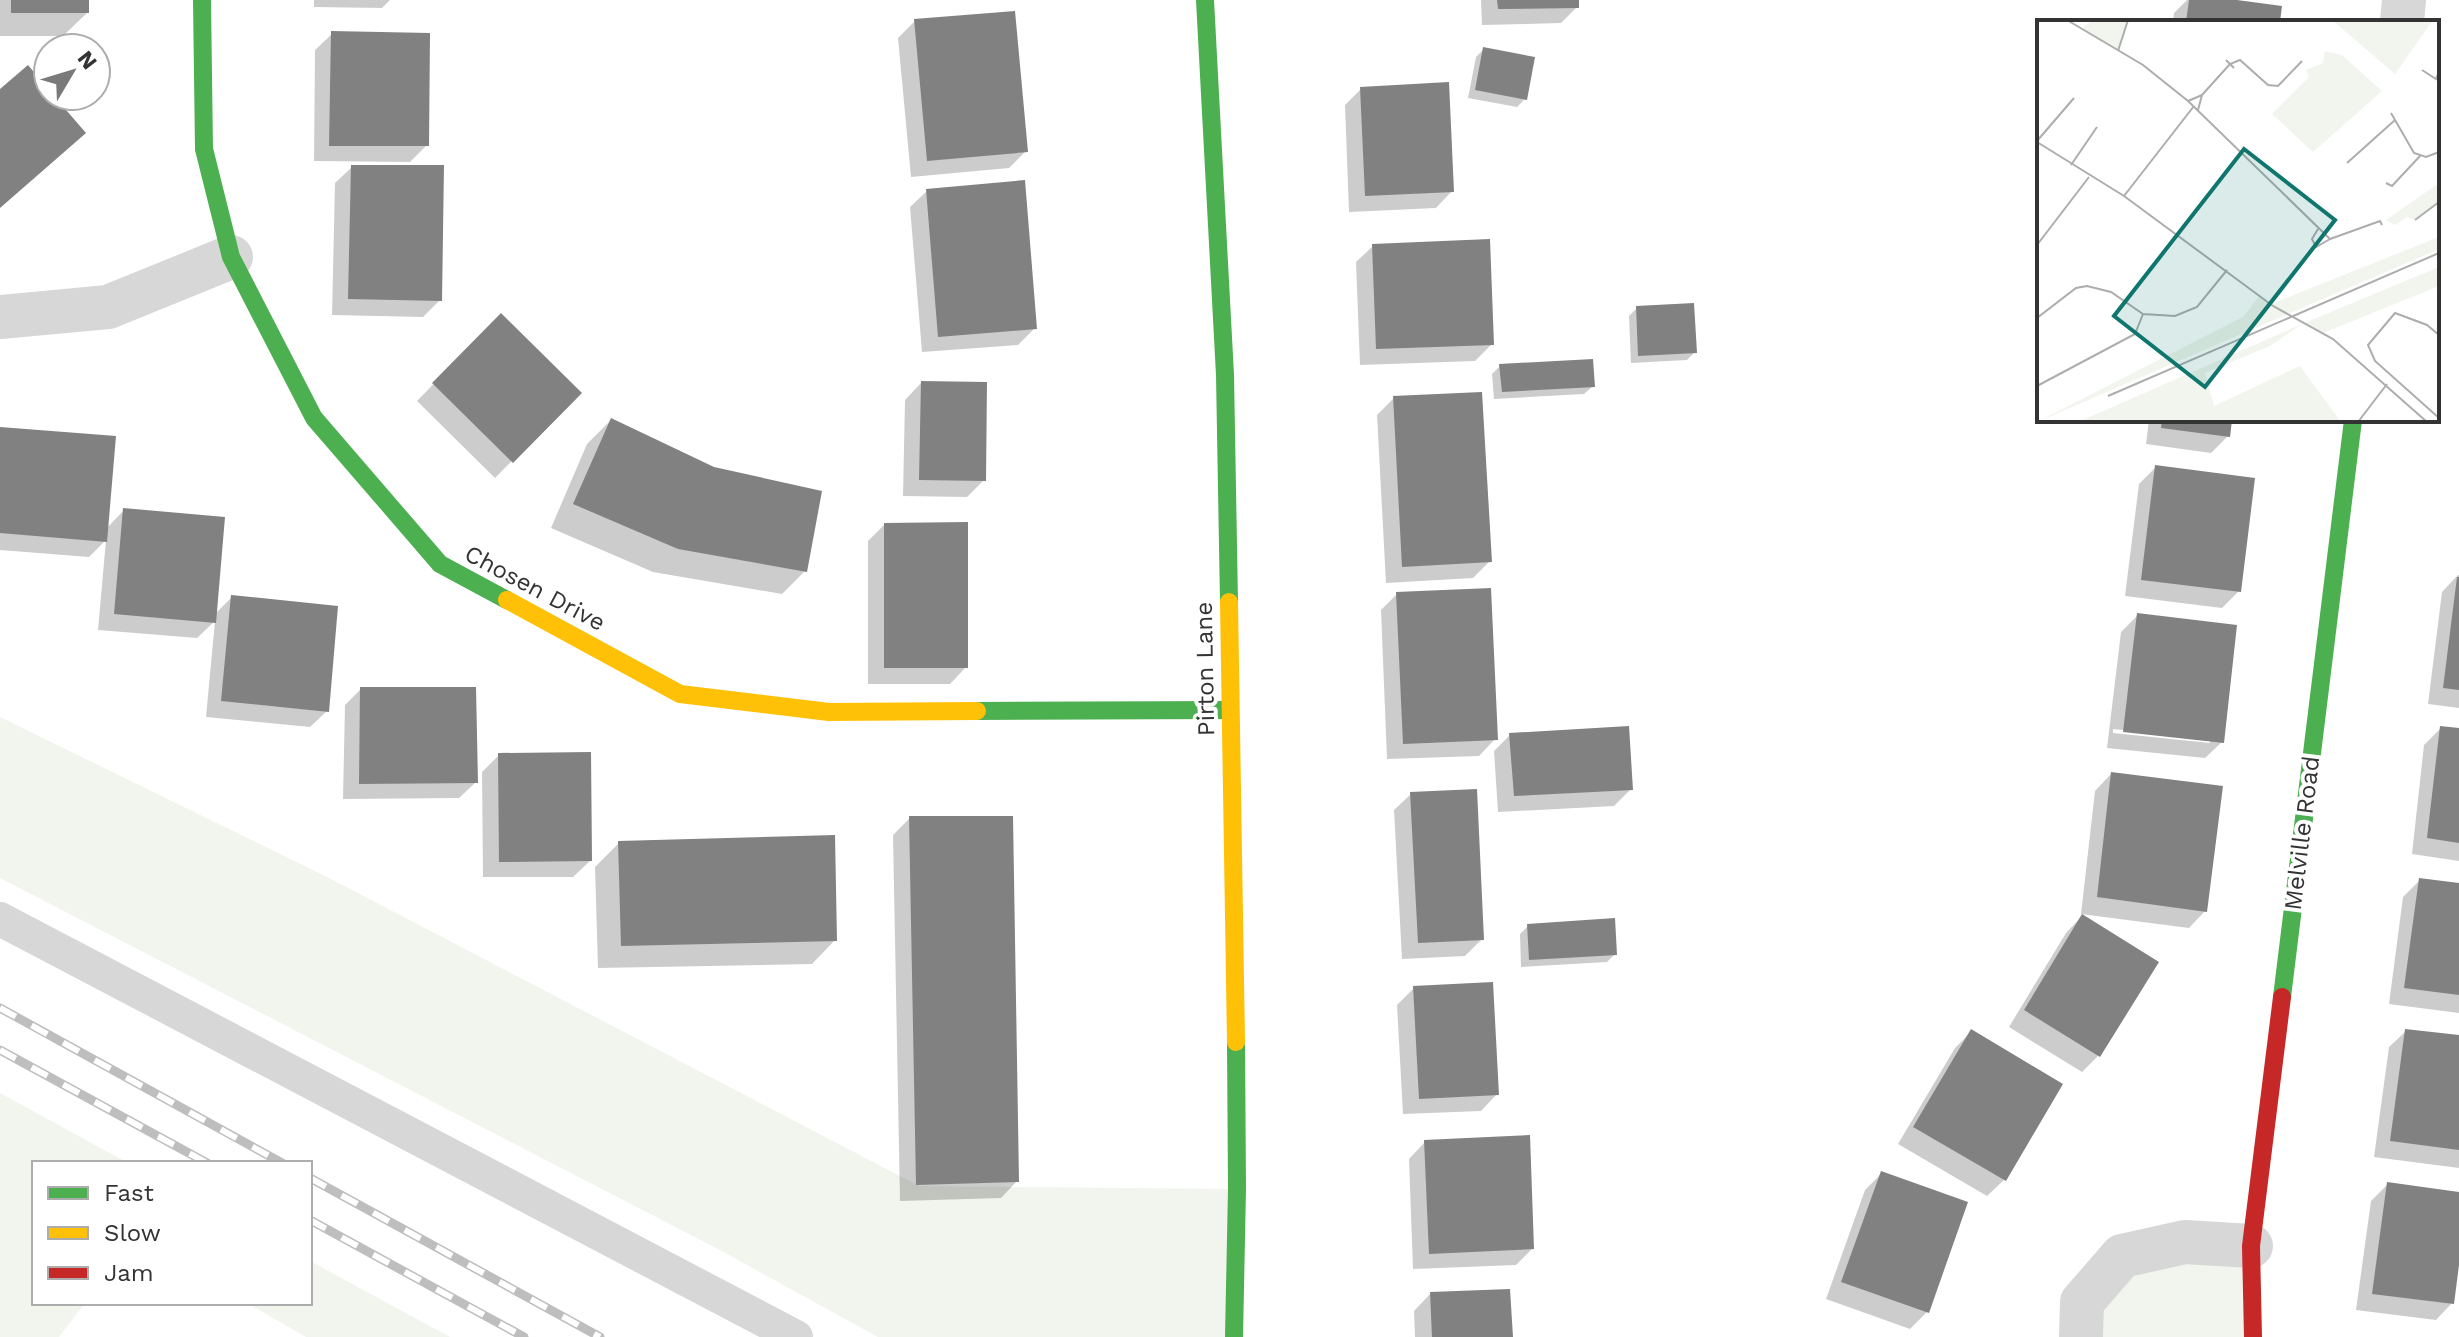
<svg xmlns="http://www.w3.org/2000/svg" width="2459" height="1337" viewBox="0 0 2459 1337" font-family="'Work Sans',sans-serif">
	<rect width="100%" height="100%" fill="#fff"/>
	<!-- green -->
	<path fill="#f1f5ed" d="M0,717L329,878L919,1186L1237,1189L1234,1337H878L718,1249L0,878Z
		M0,1093L128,1163H34V1303H85L59,1337H0Z
		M2251,1246L2253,1337H2081L2122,1256Z
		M310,1261L450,1337H306L247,1303H310Z"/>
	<!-- shadow -->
	<path fill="#0003" fill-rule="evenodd" d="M0,0H87V13L63,36H0Z
		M314,0H390L382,8L314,7Z
		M1481,0H1577V7L1561,23L1482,25Z
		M2187,0H2221L2277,22H2173L2174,13Z
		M915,21L1026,151L1009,168L911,177L898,38Z
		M332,34L427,145L410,162L314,161L315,50Z
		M1484,49L1525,99L1517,107L1468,98L1476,57Z
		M1361,89L1452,191L1436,208L1349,212L1345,105Z
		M352,167L440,300L423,317L332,315L335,183Z
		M927,191L1035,328L1018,345L922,352L910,207Z
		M1373,246L1492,344L1475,361L1360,365L1356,262Z
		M1637,308L1695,352L1687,360L1631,363L1629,316Z
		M501,315L579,393L495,478L417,401Z
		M1500,366L1593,386L1584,394L1494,399L1492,374Z
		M921,383L984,480L967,497L903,496L905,400Z
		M1394,398L1490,561L1473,578L1386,583L1377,415Z
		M611,420L805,571L782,594L653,572L551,528L587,444Z
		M2149,420H2230L2228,436L2211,453L2146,444Z
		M0,428L107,528L124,510L214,615L232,597L327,711L310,727L206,717L215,621L197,638L98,630L106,540L89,557L0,550Z
		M2155,468L2239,591L2222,608L2125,596L2139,484Z
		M884,525L966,667L950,684H868V541Z
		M2458,575H2459V708L2428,704L2442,592Z
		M1397,594L1495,739L1479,756L1387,759L1381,610Z
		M2138,615L2222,742L2205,758L2107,748L2121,632ZM2113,729L2210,739V743L2113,733Z
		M361,689L476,782L459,798L343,799L345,705Z
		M2441,728L2459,730V861L2412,854L2424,745Z
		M1510,735L1631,789L1614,806L1498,812L1494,751Z
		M499,755L590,861L573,877H483L482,772Z
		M2111,774L2205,911L2189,928L2081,914L2095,791Z
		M1411,794L1482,939L1465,956L1402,959L1394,810Z
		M910,818L1017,1181L1001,1198L900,1201L893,835Z
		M619,843L835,940L812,964L598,968L595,867Z
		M2420,880L2459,885V1013L2389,1004L2403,897Z
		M2082,916L2098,1056L2082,1072L2009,1027L2066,933Z
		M1528,926L1615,954L1607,962L1521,967L1520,934Z
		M1414,988L1497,1094L1481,1111L1403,1114L1397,1005Z
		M1972,1031L2004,1180L1987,1196L1898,1144L1955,1048Z
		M2406,1031L2459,1037V1168L2374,1157L2389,1047Z
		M1425,1142L1532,1249L1516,1265L1413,1269L1409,1159Z
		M1881,1174L1965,1203L1927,1312L1910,1329L1826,1299L1865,1190Z
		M2387,1185L2459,1194V1247L2452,1303L2436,1320L2356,1310L2371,1201Z
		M1430,1294L1511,1337H1415L1414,1311Z"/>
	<!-- building -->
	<path fill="#818181" d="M11,0H89V13H11Z
		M1497,0H1579V8L1498,9Z
		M2189,0H2237L2282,6L2280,22H2186Z
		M1015,11L1028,152L927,161L914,19Z
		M331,31L430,33L429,146H329Z
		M1483,47L1535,57L1527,100L1475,90Z
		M28,65L48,89V96H54L86,133L0,208V89Z
		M1449,82L1454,192L1365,196L1360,87Z
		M351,165H444L442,301L348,299Z
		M1025,180L1037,329L938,337L926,189Z
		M1490,239L1494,345L1376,349L1372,244Z
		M1694,303L1697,353L1638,356L1636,306Z
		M501,313L582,393L513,463L432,383Z
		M1593,359L1595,387L1502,392L1499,364Z
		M921,381L987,382L986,481L919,480Z
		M1482,392L1492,562L1402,567L1393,396Z
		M611,418L714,467L822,491L807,572L678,549L573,504Z
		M2162,420H2232L2230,437L2161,428Z
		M0,427L116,436L107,542L0,533Z
		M2155,465L2255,478L2241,592L2141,580Z
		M123,508L225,517L216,623L114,614Z
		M968,522V668H884V523Z
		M2457,577H2459V690L2443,688Z
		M1491,588L1498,740L1403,744L1396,592Z
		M231,595L338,606L329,712L221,701Z
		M2137,613L2237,625L2224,743L2123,732Z
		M360,687H476L478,783L359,784Z
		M1629,726L1633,790L1514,796L1509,733Z
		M2440,726L2459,728V843L2427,838Z
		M591,752L592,861L499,862L498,753Z
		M2111,772L2223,786L2207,912L2097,897Z
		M1477,789L1484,940L1418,943L1410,792Z
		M909,816H1013L1019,1182L916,1185Z
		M835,835L837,941L621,946L618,841Z
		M2419,878L2459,883V995L2404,988Z
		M2082,914L2159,962L2100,1057L2024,1010Z
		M1615,918L1617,955L1529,960L1527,924Z
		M1493,982L1499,1095L1419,1099L1413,986Z
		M1971,1029L2063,1084L2006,1181L1913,1127Z
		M2405,1029L2459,1035V1150L2390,1141Z
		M1530,1135L1534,1249L1429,1254L1424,1140Z
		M1881,1171L1968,1202L1929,1313L1841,1282Z
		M2387,1182L2459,1192V1265L2454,1304L2372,1294Z
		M1510,1289L1513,1337H1432L1430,1292Z"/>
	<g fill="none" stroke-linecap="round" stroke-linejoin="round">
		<!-- lane -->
		<path stroke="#d7d7d7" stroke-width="34" d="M0,919L796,1337"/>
		<!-- street -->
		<path stroke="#d7d7d7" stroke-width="44" d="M2402,22L2404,0
			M0,317L108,307L231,257
			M2081,1337L2082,1302L2122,1256L2185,1242L2251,1246"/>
		<!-- fast -->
		<path stroke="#4caf50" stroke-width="18" d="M202,0L204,149L231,257L314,418L440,564L507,600
			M1205,0L1225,375L1229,602
			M977,711L1230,710
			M2282,997L2353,420
			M1234,1337L1237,1189L1236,1042"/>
		<!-- slow -->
		<path stroke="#ffc107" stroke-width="18" d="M507,600L680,694L829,712L977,711
			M1229,602L1236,1042"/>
		<!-- jam -->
		<path stroke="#c62828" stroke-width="18" d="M2253,1337L2251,1246L2282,997"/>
		<defs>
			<path id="rail" d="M0,1008L282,1163
				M0,1050L207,1163
				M310,1178L600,1337
				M310,1220L524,1337"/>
		</defs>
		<!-- rail casing -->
		<use href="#rail" stroke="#bebebe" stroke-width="9"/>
		<!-- rail -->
		<use href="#rail" stroke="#fff" stroke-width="6" stroke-dasharray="18" stroke-linecap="butt"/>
	</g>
	<g text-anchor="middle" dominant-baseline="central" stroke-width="8" stroke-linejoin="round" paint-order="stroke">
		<!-- street labels -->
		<g font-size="24" fill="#333" stroke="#fff">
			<text transform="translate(535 588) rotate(28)">Chosen Drive</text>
			<text transform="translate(1205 669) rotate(-91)">Pirton Lane</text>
			<text transform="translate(2302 833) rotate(-83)">Melville Road</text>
		</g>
	</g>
	<!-- overview -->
	<g transform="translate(2037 20)">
		<rect width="402" height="402" fill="#fff"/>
		<path d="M56,0H91L81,31L44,9ZM295,0H396L358,54ZM288,31L305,35L345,71L276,132L235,94L272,57L269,50L286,43ZM402,163V182L378,200L370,197L358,205L349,200ZM402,217V229L0,402L206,297L223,275L234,284ZM402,247V266L286,313L265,304L233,326L168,353L177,386L263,346L304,402H41L265,304Z" fill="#f1f5ed"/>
		<path fill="none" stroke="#adadad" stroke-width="2" d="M30,0L106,45L151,81L293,219L343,201L345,205M81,31L91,0M197,48L193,44L203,40L231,65L241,66L265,41M385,50L399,59L402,52M165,75L193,44L189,40M151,81L165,75L161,90M354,93L377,133L389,137L402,132M0,121L37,78M0,122L87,176L236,286L296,319L390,402M310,143L358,100M34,145L60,107M349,163L355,166L383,136M87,176L157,86M378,200L402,182M281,209L275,219L279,227L293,219M0,225L52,157M0,298L39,268L50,266L74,272L106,294L138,296L160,287L190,250M402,315L390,305L358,293L331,325L338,341L402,398M0,366L98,314L106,294M71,376L402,233M321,402L350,364"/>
		<path fill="#0f766e" fill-opacity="0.15" stroke="#0f766e" stroke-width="4" d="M207,129L298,200L168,367L77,296Z"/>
		<rect width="402" height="402" fill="none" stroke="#333" stroke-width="4"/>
	</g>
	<!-- legend -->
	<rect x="32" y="1161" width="280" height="144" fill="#ffffff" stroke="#adadad" stroke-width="2"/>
	<rect x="48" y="1187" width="40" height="12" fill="#4caf50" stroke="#adadad" stroke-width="2"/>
	<text x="104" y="1201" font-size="24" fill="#333333">Fast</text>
	<rect x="48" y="1227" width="40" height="12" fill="#ffc107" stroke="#adadad" stroke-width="2"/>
	<text x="104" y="1241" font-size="24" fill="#333333">Slow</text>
	<rect x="48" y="1267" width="40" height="12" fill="#c62828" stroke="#adadad" stroke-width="2"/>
	<text x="104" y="1281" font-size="24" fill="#333333">Jam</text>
	<!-- north arrow -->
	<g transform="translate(72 72) rotate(52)"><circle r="38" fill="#ffffff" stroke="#adadad" stroke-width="2"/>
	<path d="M0-6L14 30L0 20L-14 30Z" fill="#7a7a7a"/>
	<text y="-12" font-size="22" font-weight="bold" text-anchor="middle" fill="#333333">N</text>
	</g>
</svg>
